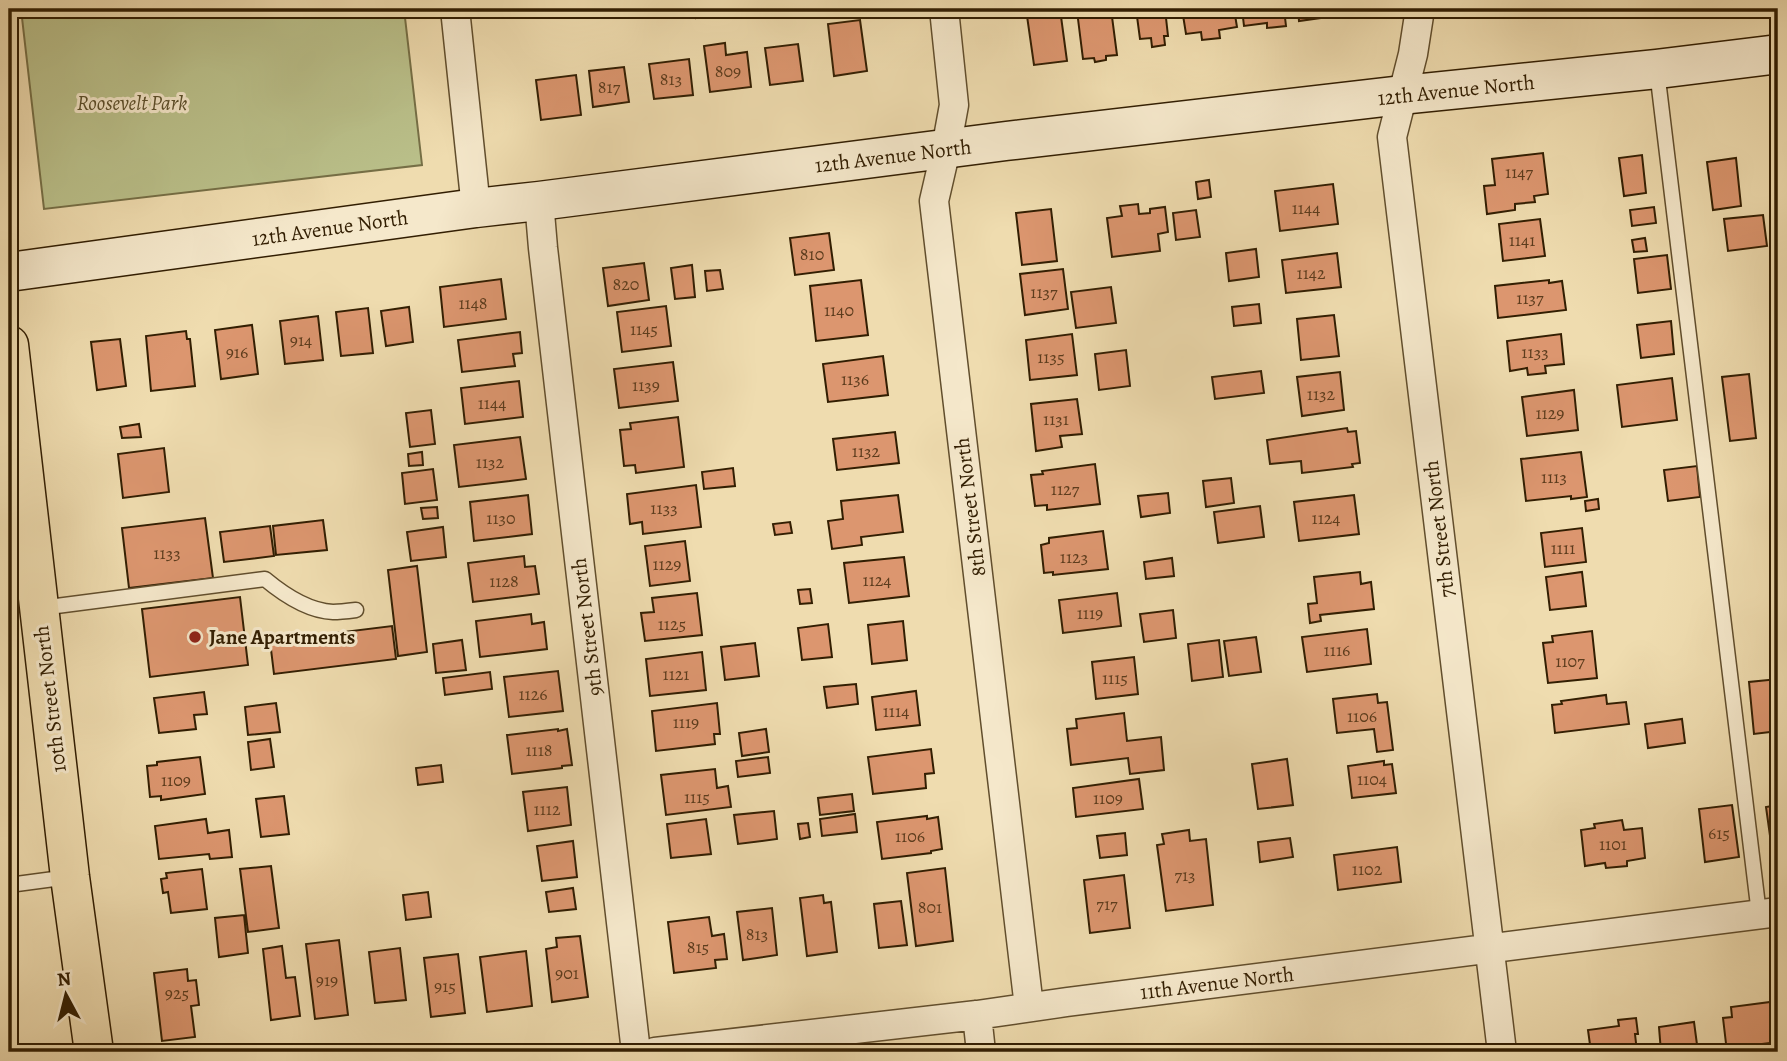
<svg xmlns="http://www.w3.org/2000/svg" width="1787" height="1061" viewBox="0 0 1787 1061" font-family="Alegreya,serif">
	<rect width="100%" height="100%" fill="#efdcaf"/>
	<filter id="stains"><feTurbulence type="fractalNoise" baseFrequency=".00286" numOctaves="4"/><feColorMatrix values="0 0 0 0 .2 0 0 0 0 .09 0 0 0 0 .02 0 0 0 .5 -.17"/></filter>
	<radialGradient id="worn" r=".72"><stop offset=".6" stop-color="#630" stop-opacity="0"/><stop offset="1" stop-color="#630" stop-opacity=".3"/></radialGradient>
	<!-- green -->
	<path fill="#bac08a" stroke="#766f46" stroke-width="2" d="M21,9H404L422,165L44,209Z"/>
	<!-- building -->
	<path fill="#dc966f" stroke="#321e02" stroke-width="2" d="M695,9H723V14L696,18Z
		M1026,9H1060L1067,61L1034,65Z
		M1094,9H1111L1117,55L1106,56V60L1095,62L1094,58L1083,59L1077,11Z
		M1136,9H1165L1168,36H1164L1165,45L1152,47L1151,38L1140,39Z
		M1182,9H1234L1237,27L1219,30L1220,38L1202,40L1201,32L1186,34Z
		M1242,9H1284L1286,26L1267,28V23L1244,26Z
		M1298,9H1349L1350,14L1299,21Z
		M1511,9H1552V10L1512,14Z
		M860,20L867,71L834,76L828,24Z
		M725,43L726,55L747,52L751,87L710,92L704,46Z
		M798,44L803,81L770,85L765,48Z
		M689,59L693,95L654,99L649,64Z
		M624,67L629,102L593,107L589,71Z
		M576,75L581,115L541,120L536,80Z
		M1543,153L1548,194L1534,196L1535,202L1515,204V210L1487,214L1484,186L1495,185L1492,159Z
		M1642,155L1646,193L1624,196L1619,158Z
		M1736,158L1741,206L1713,210L1707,162Z
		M1209,180L1211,197L1198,199L1196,182Z
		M1333,184L1338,224L1280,231L1275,191Z
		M1138,204L1139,214L1150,213V209L1165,207L1168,232L1158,234L1160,251L1112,257L1107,218L1122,216L1120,206Z
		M1654,207L1656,223L1632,226L1630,210Z
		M1051,209L1057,261L1022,265L1016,213Z
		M1196,210L1200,237L1176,240L1173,213Z
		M1763,215L1767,246L1728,251L1724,219Z
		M1540,219L1545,256L1503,261L1499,224Z
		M829,233L834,270L795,275L790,238Z
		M1645,238L1647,251L1634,252L1632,240Z
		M1256,249L1259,277L1229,281L1226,253Z
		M1337,253L1341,287L1286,293L1282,260Z
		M1667,255L1671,289L1638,293L1634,259Z
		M644,263L649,300L608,306L603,268Z
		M692,265L695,297L675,299L671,268Z
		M1063,269L1068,309L1025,315L1020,274Z
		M720,270L723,289L707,291L705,271Z
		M501,279L506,319L444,327L440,287Z
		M861,280L868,335L816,341L810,286Z
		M1549,280V283L1562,281L1566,310L1498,318L1495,286Z
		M1111,287L1116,323L1076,328L1071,292Z
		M1259,304L1261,323L1234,326L1232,307Z
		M666,306L671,346L622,352L617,312Z
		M409,307L413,342L386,346L381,311Z
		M368,308L373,353L341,356L336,312Z
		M1334,315L1339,356L1301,360L1297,319Z
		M318,316L323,360L285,364L280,321Z
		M1671,321L1674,354L1641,358L1637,325Z
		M252,325L258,374L221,379L215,330Z
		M186,331L187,339H190L195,386L151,391L146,336Z
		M520,332L522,353L513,354L515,366L462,372L458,340Z
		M1072,334L1077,375L1030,380L1026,340Z
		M1561,334L1564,364L1545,366L1546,373L1528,375L1527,368L1510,371L1507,341Z
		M120,339L126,386L97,390L91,342Z
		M1126,350L1130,386L1099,390L1095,354Z
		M883,356L888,395L828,402L823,364Z
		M673,362L678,401L619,408L614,369Z
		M1261,371L1264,393L1215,399L1212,377Z
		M1340,372L1344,410L1302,416L1297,377Z
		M1749,374L1756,438L1730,441L1722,377Z
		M1672,378L1677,420L1622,427L1617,385Z
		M519,381L523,417L465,424L461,388Z
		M1574,390L1578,430L1527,436L1522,397Z
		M1077,399L1082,434L1060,436L1062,447L1036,451L1031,404Z
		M431,410L435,444L410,447L406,413Z
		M678,417L684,467L636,473L635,465L624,466L620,430L631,429L630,423Z
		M139,424L141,437L122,438L120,427Z
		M1347,428L1348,432L1356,431L1360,463L1352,464L1353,467L1302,473L1301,461L1270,464L1267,440Z
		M895,432L899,463L837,470L833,439Z
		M520,437L526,479L459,487L454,445Z
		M164,448L169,492L123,498L118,454Z
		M422,452L423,465L409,466L408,454Z
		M1581,452L1587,497L1571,499V496L1526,501L1521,459Z
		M1095,464L1100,504L1047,510V505L1035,506L1031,475L1043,474L1042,471Z
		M1697,466L1700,497L1668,501L1664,470Z
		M733,468L735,486L704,489L702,472Z
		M433,469L437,500L405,504L402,473Z
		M1231,478L1234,503L1206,507L1203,481Z
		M696,485L701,527L643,534L642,522L630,524L627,494Z
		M1168,493L1170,513L1141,517L1138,496Z
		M528,495L532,534L474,541L470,502Z
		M898,495L903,532L861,537L862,545L832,549L828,521L843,519L841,501Z
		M1354,495L1359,534L1299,541L1294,502Z
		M1598,499L1599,509L1586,511L1585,501Z
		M1260,506L1264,537L1218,543L1214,512Z
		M437,507L438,518L423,519L421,508Z
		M205,518L213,578L129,588L122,528Z
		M323,520L327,550L276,555L273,526Z
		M790,522L792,533L775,535L773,524Z
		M270,526L274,556L224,562L220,532Z
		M443,527L446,557L411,561L407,532Z
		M1582,528L1586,562L1545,567L1541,533Z
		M1103,531L1108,569L1053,575V572L1044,573L1041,545L1049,543V538Z
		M685,541L690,581L650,586L645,546Z
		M524,556L525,567L535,566L539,594L473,602L468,563Z
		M904,557L909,596L849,603L844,563Z
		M1172,558L1174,576L1146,579L1144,562Z
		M417,566L427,652L398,656L388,570Z
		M1360,572L1361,584L1371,582L1374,609L1320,615L1321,621L1310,623L1308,604L1317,603L1314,577Z
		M1582,572L1586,606L1550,610L1546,577Z
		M810,589L812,603L800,604L798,590Z
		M697,593L702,635L645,641L641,613L654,612L652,598Z
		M1117,593L1121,626L1063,633L1059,600Z
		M240,597L248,665L150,677L142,609Z
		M1173,610L1176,638L1144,642L1140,614Z
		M531,614L532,624L544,622L547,649L480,657L476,621Z
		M903,621L907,660L872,664L868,625Z
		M828,624L832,657L802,660L798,628Z
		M392,626L396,659L274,674L270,641Z
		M1367,629L1371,664L1307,672L1302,637Z
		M1592,631L1597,678L1548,683L1543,643L1553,642L1552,636Z
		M1256,637L1261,672L1229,676L1224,641Z
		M462,640L466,670L436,673L433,644Z
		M1219,640L1223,677L1192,681L1188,644Z
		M755,643L759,676L725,680L721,647Z
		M702,652L706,690L650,696L646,659Z
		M1134,657L1138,694L1096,699L1092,662Z
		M558,671L563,711L509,717L504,677Z
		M490,672L492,689L445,695L443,678Z
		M1778,679V731L1754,734L1749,682Z
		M856,684L858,704L827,708L824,687Z
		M916,691L920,725L876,730L872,697Z
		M204,692L207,714L194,715L196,729L159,733L154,698Z
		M1377,694L1378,703L1387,702L1393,750L1377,752L1374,729L1337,733L1333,699Z
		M1606,695L1607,704L1626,702L1629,724L1555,733L1552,705L1562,704L1561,701Z
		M276,703L280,732L248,735L245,707Z
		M717,703L720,734H714L715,744L656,751L652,711Z
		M1124,713L1127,741L1161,737L1164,770L1130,774L1128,758L1071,765L1067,729L1077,728L1076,719Z
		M1682,719L1685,743L1648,748L1645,724Z
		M558,729V731L567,729L572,765L562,766V768L512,774L507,735Z
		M766,729L769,752L742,756L739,733Z
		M270,739L274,767L251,770L248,742Z
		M931,749L934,773L925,774L926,788L873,794L868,757Z
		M200,757L205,794L161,800V796L150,797L147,766L157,765V762Z
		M768,757L770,773L738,777L736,761Z
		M1287,759L1293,805L1258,809L1252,764Z
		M1384,761V765L1392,764L1396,793L1352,798L1348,766Z
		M441,765L443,782L418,785L416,768Z
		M715,769L717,788L728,786L731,807L666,815L661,775Z
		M1139,779L1143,809L1076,817L1073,788Z
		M567,787L571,825L528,831L523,792Z
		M852,794L854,811L820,815L818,798Z
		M284,796L289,834L261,837L256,799Z
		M1732,805L1739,857L1705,862L1699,809Z
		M1778,805V849L1772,850L1766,807Z
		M774,811L777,839L738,844L734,815Z
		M855,814L857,832L822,836L820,819Z
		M927,816V819L938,817L942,849L931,851V853L882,859L877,822Z
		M206,819L208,833L229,830L232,857L210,859L209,854L159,859L155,826Z
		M706,819L711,854L671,858L667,824Z
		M1622,820L1624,830L1642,828L1645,858L1627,861V866L1606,868L1605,863L1585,866L1581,830L1595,828L1594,824Z
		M808,823L810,837L800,839L798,824Z
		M1189,830L1190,841L1206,839L1213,905L1166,911L1157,845L1164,844L1162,834Z
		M1125,833L1127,855L1100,858L1097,836Z
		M1290,838L1293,857L1260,862L1258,842Z
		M573,841L577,877L542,881L537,846Z
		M1397,847L1401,882L1338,890L1334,855Z
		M271,866L279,928L248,932L240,869Z
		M945,868L953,941L916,946L907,873Z
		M202,869L207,909L171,913L168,892L163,893L161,879L167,878L166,873Z
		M1124,875L1130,928L1090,933L1084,880Z
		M573,888L576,909L549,912L546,892Z
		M428,892L431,917L406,920L403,895Z
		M823,895L824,903L831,902L837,952L807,956L800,898Z
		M901,901L907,945L879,948L874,904Z
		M772,908L777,955L743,960L737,912Z
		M244,915L248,953L219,957L215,918Z
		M709,917L712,936L724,934L727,959L715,960L716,968L674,973L668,922Z
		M580,936L588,997L552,1002L546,949L557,947L556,938Z
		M339,940L348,1015L315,1019L306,944Z
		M282,946L286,978L295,977L300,1016L271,1020L263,949Z
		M400,948L406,1000L375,1003L369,952Z
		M526,951L532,1006L487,1012L480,957Z
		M458,954L465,1013L431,1017L424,958Z
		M187,969L188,981L196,980L199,1005L191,1006L195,1037L162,1041L154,973Z
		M1778,1001V1042L1761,1044L1762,1051L1727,1052L1723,1018L1732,1017L1731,1007Z
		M1636,1018L1638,1034H1635L1637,1052H1591L1588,1030L1619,1026L1618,1020Z
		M1694,1022L1698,1052H1661L1659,1027Z"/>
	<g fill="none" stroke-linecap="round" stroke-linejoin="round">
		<defs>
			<path id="lane" d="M1657,71L1759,914
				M41,608L265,579C283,594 309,611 333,612C340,612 348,611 356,610
				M9,885L69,877"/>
			<path id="street" d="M455,9L476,208
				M944,9L954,105L946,149L934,201L1029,1007
				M1420,9L1413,54L1392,137L1502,1052
				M539,201L543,248L636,1052
				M977,1015L981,1052
				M655,1052L977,1015L1067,1002L1778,912"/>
			<path id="secondary" d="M9,272L476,208L539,201L1006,141L1402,95L1657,69L1778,54"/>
			<path id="primary" d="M9,345L70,877L94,1052"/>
		</defs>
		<!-- lane casing -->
		<use href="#lane" stroke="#614e2d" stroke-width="17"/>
		<!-- street casing -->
		<use href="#street" stroke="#614e2d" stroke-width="31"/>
		<!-- secondary casing -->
		<use href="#secondary" stroke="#321e02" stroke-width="41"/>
		<!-- primary casing -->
		<use href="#primary" stroke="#321e02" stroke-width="41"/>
		<!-- lane -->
		<use href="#lane" stroke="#f5e8cb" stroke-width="14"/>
		<!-- street -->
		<use href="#street" stroke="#f5e8cb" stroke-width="28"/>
		<!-- secondary -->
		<use href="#secondary" stroke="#f5e8cb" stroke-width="38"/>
		<!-- primary -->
		<use href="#primary" stroke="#efdcaf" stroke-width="38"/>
	</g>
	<!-- markers -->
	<circle fill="#8f2418" stroke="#f5e8cb" stroke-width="2.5" cx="195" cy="637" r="7"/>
	<g text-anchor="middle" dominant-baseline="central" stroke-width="6" stroke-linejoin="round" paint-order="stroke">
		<!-- number labels -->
		<g font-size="18" fill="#5c3c1d">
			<text x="728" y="71">809</text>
			<text x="671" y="79">813</text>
			<text x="609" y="87">817</text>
			<text x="1519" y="172">1147</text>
			<text x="1306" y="208">1144</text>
			<text x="1522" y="240">1141</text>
			<text x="812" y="254">810</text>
			<text x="1311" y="273">1142</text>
			<text x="626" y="284">820</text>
			<text x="1044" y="292">1137</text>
			<text x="1530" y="298">1137</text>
			<text x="473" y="303">1148</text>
			<text x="839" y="310">1140</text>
			<text x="644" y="329">1145</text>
			<text x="301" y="340">914</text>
			<text x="237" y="352">916</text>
			<text x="1535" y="352">1133</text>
			<text x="1051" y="357">1135</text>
			<text x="855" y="379">1136</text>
			<text x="646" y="385">1139</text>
			<text x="1321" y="394">1132</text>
			<text x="492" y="403">1144</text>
			<text x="1550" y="413">1129</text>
			<text x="1056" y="419">1131</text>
			<text x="866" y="451">1132</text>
			<text x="490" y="462">1132</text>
			<text x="1554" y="477">1113</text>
			<text x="1065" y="489">1127</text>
			<text x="664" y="508">1133</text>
			<text x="501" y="518">1130</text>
			<text x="1326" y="518">1124</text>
			<text x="1563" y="548">1111</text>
			<text x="167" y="553">1133</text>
			<text x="1074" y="557">1123</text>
			<text x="667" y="564">1129</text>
			<text x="877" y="580">1124</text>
			<text x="504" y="581">1128</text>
			<text x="1090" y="613">1119</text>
			<text x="672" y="624">1125</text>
			<text x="1337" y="650">1116</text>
			<text x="1570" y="661">1107</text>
			<text x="676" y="674">1121</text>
			<text x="1115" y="678">1115</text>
			<text x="533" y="694">1126</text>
			<text x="896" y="711">1114</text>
			<text x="1362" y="716">1106</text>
			<text x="686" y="722">1119</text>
			<text x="539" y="750">1118</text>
			<text x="1372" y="779">1104</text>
			<text x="176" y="780">1109</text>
			<text x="697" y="797">1115</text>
			<text x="1108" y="798">1109</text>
			<text x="547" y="809">1112</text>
			<text x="1719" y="833">615</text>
			<text x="910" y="836">1106</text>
			<text x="1613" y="844">1101</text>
			<text x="1367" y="869">1102</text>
			<text x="1185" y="875">713</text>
			<text x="1107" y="904">717</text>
			<text x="930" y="907">801</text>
			<text x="757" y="934">813</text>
			<text x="698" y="947">815</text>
			<text x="567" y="973">901</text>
			<text x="327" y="980">919</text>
			<text x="445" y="986">915</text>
			<text x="177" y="993">925</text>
		</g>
		<!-- street labels -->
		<g font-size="21" fill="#321e02" stroke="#f5e8cb">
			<text transform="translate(1456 90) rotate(-6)">12th Avenue North</text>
			<text transform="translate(893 156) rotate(-7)">12th Avenue North</text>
			<text transform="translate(330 228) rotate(-8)">12th Avenue North</text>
			<text transform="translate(970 507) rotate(-97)">8th Street North</text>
			<text transform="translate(1439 529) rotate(-97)">7th Street North</text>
			<text transform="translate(587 627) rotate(-97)">9th Street North</text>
			<text transform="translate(50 699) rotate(-97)">10th Street North</text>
			<text transform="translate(1217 983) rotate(-7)">11th Avenue North</text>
		</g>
		<!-- park labels -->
		<g font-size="21" font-style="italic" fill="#5b4f2b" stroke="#f5e8cb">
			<text x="132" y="103">Roosevelt Park</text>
		</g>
		<!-- poi labels -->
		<g font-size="21" font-weight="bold" fill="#321e02" stroke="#f5e8cb" text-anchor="start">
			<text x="209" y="637">Jane Apartments</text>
		</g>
	</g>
	<!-- margin -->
	<rect width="1787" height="1061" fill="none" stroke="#efdcaf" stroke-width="35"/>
	<rect x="10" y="10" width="1766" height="1040" fill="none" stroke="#321e02" stroke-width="3.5"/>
	<rect x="18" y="18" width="1752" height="1026" fill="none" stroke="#321e02" stroke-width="2"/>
	<!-- north arrow -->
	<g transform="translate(66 995) rotate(353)" stroke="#f5e8cb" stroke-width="5" paint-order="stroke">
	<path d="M0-5L12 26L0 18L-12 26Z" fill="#321e02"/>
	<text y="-10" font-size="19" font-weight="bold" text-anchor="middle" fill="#321e02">N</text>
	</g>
	<rect width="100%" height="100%" filter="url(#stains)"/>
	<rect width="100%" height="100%" fill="url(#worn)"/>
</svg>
